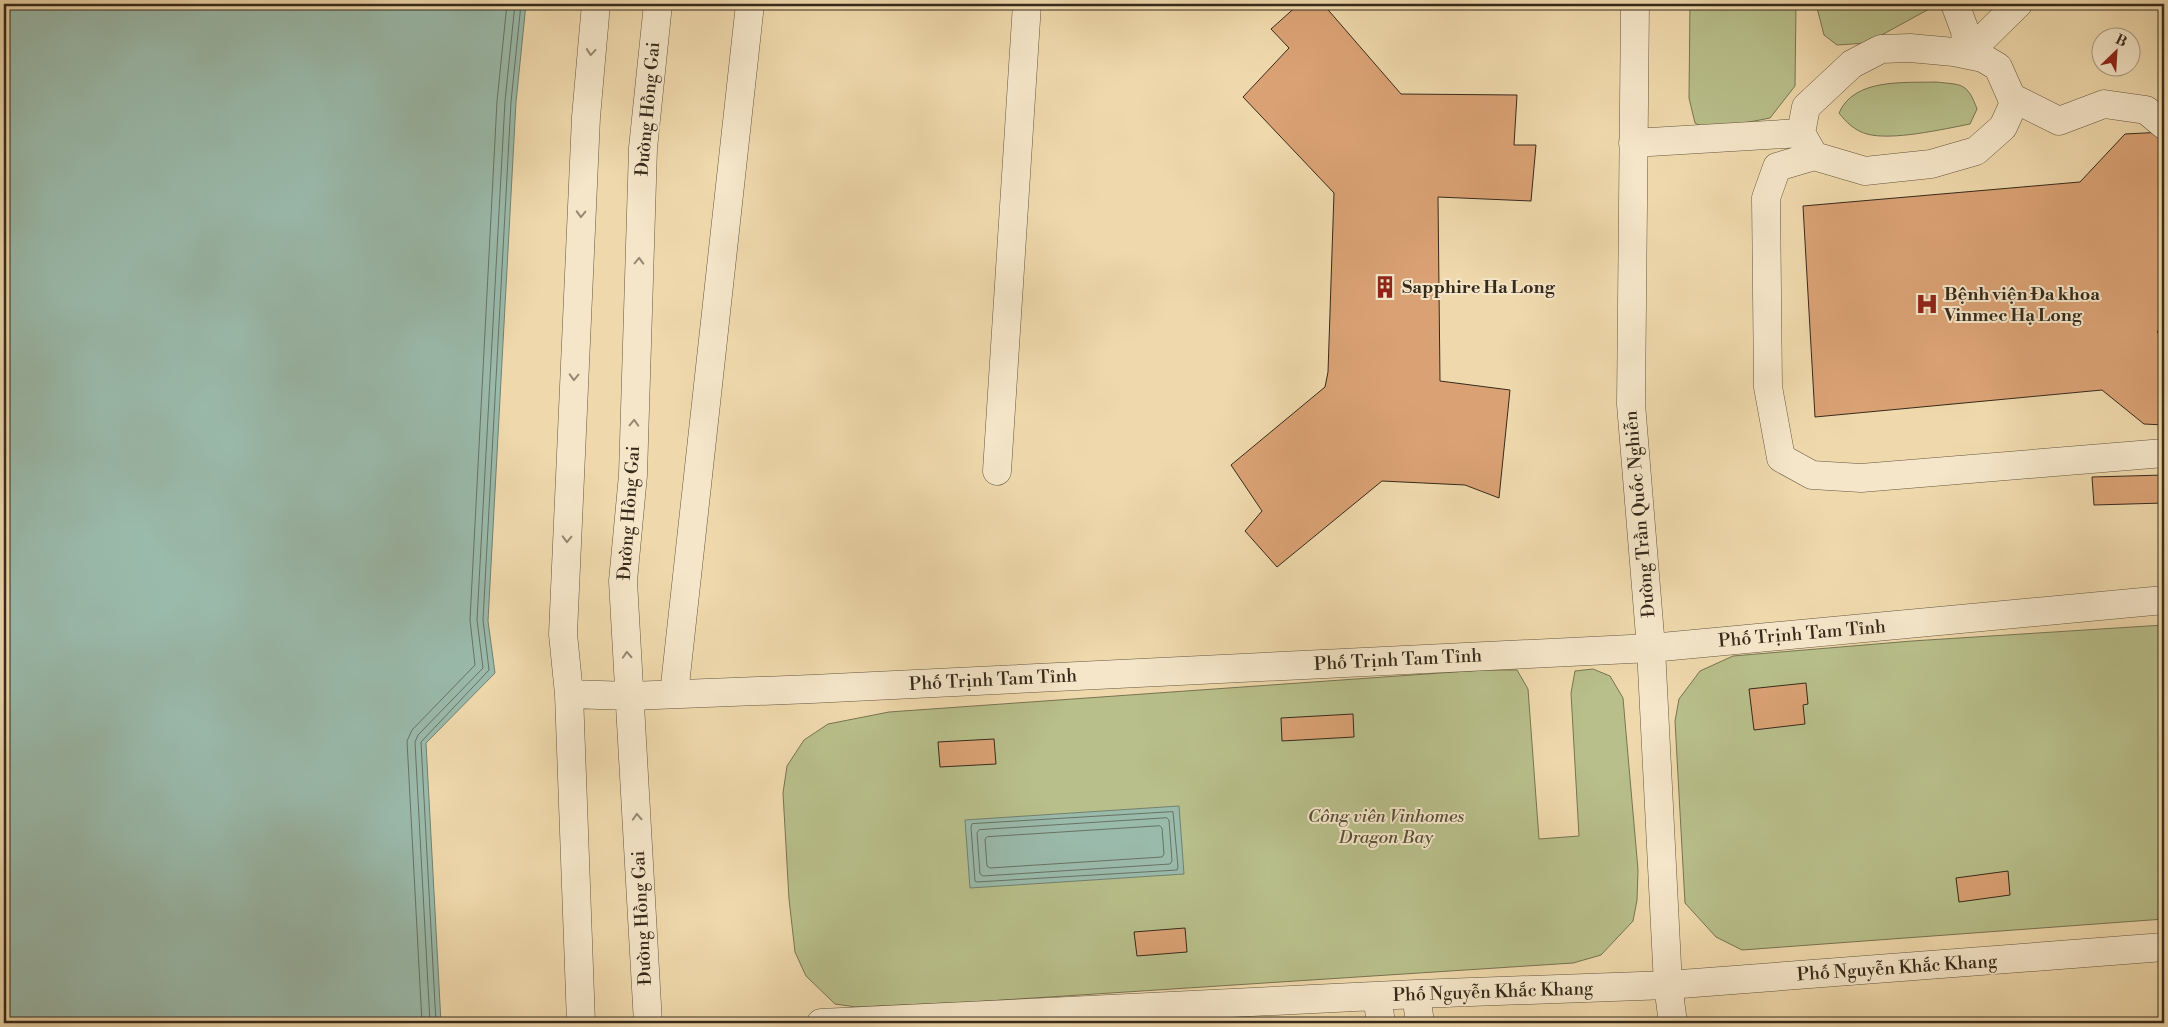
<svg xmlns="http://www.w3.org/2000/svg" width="2168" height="1027" viewBox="0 0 2168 1027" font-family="'Libre Bodoni',serif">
	<rect width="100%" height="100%" fill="#efd9ac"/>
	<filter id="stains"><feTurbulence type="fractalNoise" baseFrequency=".004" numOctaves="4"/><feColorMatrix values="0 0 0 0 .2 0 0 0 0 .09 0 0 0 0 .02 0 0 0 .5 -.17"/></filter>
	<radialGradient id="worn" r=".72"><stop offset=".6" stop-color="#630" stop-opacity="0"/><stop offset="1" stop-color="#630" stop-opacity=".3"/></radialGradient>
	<!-- green -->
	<path fill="#b8bf8a" stroke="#777452" d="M1690,4H1796L1795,86L1770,118L1708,130L1695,123L1689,98Z
		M1816,4H1932L1931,8L1867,43L1837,45L1824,35Z
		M1936,82C1962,85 1967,82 1977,109L1970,124C1944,129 1892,141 1867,134C1855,131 1846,122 1839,113C1854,78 1904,83 1936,82Z
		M2164,625V919L1742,950L1716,937L1685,903L1675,721L1679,699L1700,671L1733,656L1912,641Z
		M1593,669L1610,676L1623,698L1638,870L1637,900L1633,921L1601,955L1573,963L972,1002L856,1007L835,1004L806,976L795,952L789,899L783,793L787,766L804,740L828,724L889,712L1483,670H1517L1528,689L1539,839L1579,836L1571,693L1575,671Z"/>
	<!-- water -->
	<path fill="#9abaab" stroke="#728071" d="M4,4H526L516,102L488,621L495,673L426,743L441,1023H4Z
		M1179,806L1184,874L970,888L965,820Z"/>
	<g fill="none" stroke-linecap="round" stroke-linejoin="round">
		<!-- shore -->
		<path stroke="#687263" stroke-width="1" d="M1173,812L1178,867L1177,870L977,882L975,881L971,827L972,824Z
			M1167,818L1169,820L1172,861L1170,864L983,876L980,874L977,833L979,830Z
			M1160,826L1162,828L1164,854L1162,857L990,868L987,866L985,839L987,837Z
			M422,1023L407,741L412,730L475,665L470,620L497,101L507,4
			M430,1023L415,742L418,735L483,668L477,620L505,101L515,4
			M436,1023L421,742L489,670L483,620L511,102L521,4"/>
	</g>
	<!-- building -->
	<path fill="#daa274" stroke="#362a1b" d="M1299,4H1323L1401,94L1517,95L1514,145H1536L1531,201L1438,197L1440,381L1510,390L1499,498L1465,485L1382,481L1277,567L1245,531L1262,511L1231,465L1325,387L1328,372L1334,193L1243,97L1289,48L1271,29Z
		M2164,132V212L2159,218L2164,224V323L2157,332L2164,337V425L2144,424L2102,390L1815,417L1803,206L2080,182L2125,134Z
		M2164,475V503L2094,505L2092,477Z
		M1806,683L1808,704L1803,705L1805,724L1754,730L1749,689Z
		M1353,714L1354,737L1282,741L1281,718Z
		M994,739L996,764L940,767L938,742Z
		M2008,871L2010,895L1959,902L1956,878Z
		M1185,928L1187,952L1137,956L1134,932Z"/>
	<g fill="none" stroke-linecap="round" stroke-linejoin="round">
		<defs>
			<path id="minor" d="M1635,4L1631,404L1651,648L1668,985L1673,1023
				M1955,4L1965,31L1967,54
				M1967,54L2018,4
				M2011,97L2059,121L2104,104L2146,110L2164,125
				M1633,143L1801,133
				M1814,156L1801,133L1806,107L1852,64L1881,49L1910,48L1954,52L1983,58L1998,67L2014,103L2003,127L1976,151L1931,164L1865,171L1814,156L1777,167L1766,198L1768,387L1781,458L1812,475L1861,478L2164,453
				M997,471L1027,4
				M569,694L630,696L812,689L1651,648L2164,600
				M674,694L750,4
				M1416,994L1420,1023
				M1377,996L1381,1023
				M581,1023L569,694L563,634L586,117L596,4
				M648,1023L623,581L633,475L643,148L658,4
				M821,1023L1416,994L1668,985L2164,947"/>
		</defs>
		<!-- minor casing -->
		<use href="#minor" stroke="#64563f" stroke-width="29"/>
		<!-- minor -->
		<use href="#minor" stroke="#f5e6c9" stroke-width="28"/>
	</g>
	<!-- one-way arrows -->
	<defs><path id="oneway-chevron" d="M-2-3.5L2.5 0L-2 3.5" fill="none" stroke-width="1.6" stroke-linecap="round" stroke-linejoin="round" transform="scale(1.25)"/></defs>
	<g stroke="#968872">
		<use href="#oneway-chevron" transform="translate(591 52) rotate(95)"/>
		<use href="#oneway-chevron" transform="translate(581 214) rotate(92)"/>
		<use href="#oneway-chevron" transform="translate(639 261) rotate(-88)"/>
		<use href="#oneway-chevron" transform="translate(574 377) rotate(92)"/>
		<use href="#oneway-chevron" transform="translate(634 423) rotate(-88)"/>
		<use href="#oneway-chevron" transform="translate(567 539) rotate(92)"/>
		<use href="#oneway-chevron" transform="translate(627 655) rotate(-93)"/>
		<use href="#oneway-chevron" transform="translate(637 817) rotate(-93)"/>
	</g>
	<!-- icons -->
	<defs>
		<symbol id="building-bare" viewBox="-9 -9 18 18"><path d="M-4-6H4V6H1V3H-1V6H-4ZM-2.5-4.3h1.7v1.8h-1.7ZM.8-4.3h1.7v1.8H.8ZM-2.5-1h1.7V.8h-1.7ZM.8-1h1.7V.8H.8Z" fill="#8f2418" stroke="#f5e6c9" stroke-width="2.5" paint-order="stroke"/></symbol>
		<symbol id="hospital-bare" viewBox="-9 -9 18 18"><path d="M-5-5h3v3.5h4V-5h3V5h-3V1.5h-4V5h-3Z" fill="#8f2418" stroke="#f5e6c9" stroke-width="2.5" paint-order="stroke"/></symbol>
	</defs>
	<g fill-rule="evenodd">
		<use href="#building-bare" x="1369" y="271" width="32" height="32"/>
		<use href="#hospital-bare" x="1911" y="288" width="32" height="32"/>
	</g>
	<g text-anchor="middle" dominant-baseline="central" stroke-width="4" stroke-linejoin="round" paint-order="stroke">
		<!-- street labels -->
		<g font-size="18" fill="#362a1b" stroke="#f5e6c9">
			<text transform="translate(648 109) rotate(-85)">Đường Hồng Gai</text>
			<text transform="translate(629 513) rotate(-86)">Đường Hồng Gai</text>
			<text transform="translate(1640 514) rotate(-95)">Đường Trần Quốc Nghiễn</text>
			<text transform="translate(1802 634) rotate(-5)">Phố Trịnh Tam Tỉnh</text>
			<text transform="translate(1398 660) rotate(-3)">Phố Trịnh Tam Tỉnh</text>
			<text transform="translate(993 680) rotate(-3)">Phố Trịnh Tam Tỉnh</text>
			<text transform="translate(642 918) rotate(-93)">Đường Hồng Gai</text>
			<text transform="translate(1897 968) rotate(-4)">Phố Nguyễn Khắc Khang</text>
			<text transform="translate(1493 992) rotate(-2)">Phố Nguyễn Khắc Khang</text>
		</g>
		<!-- poi labels -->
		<g font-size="18" font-weight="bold" fill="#362a1b" stroke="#f5e6c9" text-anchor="start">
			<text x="1402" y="287">Sapphire Ha Long</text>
			<text x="1944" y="294">Bệnh viện Đa khoa<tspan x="1944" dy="21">Vinmec Hạ Long</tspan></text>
		</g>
		<!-- park labels -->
		<g font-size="18" font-style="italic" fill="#564f37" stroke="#f5e6c9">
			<text x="1386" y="816">Công viên Vinhomes<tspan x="1386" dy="21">Dragon Bay</tspan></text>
		</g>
	</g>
	<!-- margin -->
	<rect width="2168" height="1027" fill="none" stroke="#efd9ac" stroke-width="20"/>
	<rect x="5" y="5" width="2158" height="1017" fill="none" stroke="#362a1b" stroke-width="2.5"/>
	<rect x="10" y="10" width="2148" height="1007" fill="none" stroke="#362a1b"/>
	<!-- north arrow -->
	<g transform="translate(2116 52) rotate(25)"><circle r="24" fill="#f5e6c9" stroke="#a99b83"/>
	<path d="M0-4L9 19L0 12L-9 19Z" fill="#8f2418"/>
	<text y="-8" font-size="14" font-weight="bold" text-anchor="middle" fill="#362a1b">B</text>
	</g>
	<rect width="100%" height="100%" filter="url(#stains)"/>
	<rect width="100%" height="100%" fill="url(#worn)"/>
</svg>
